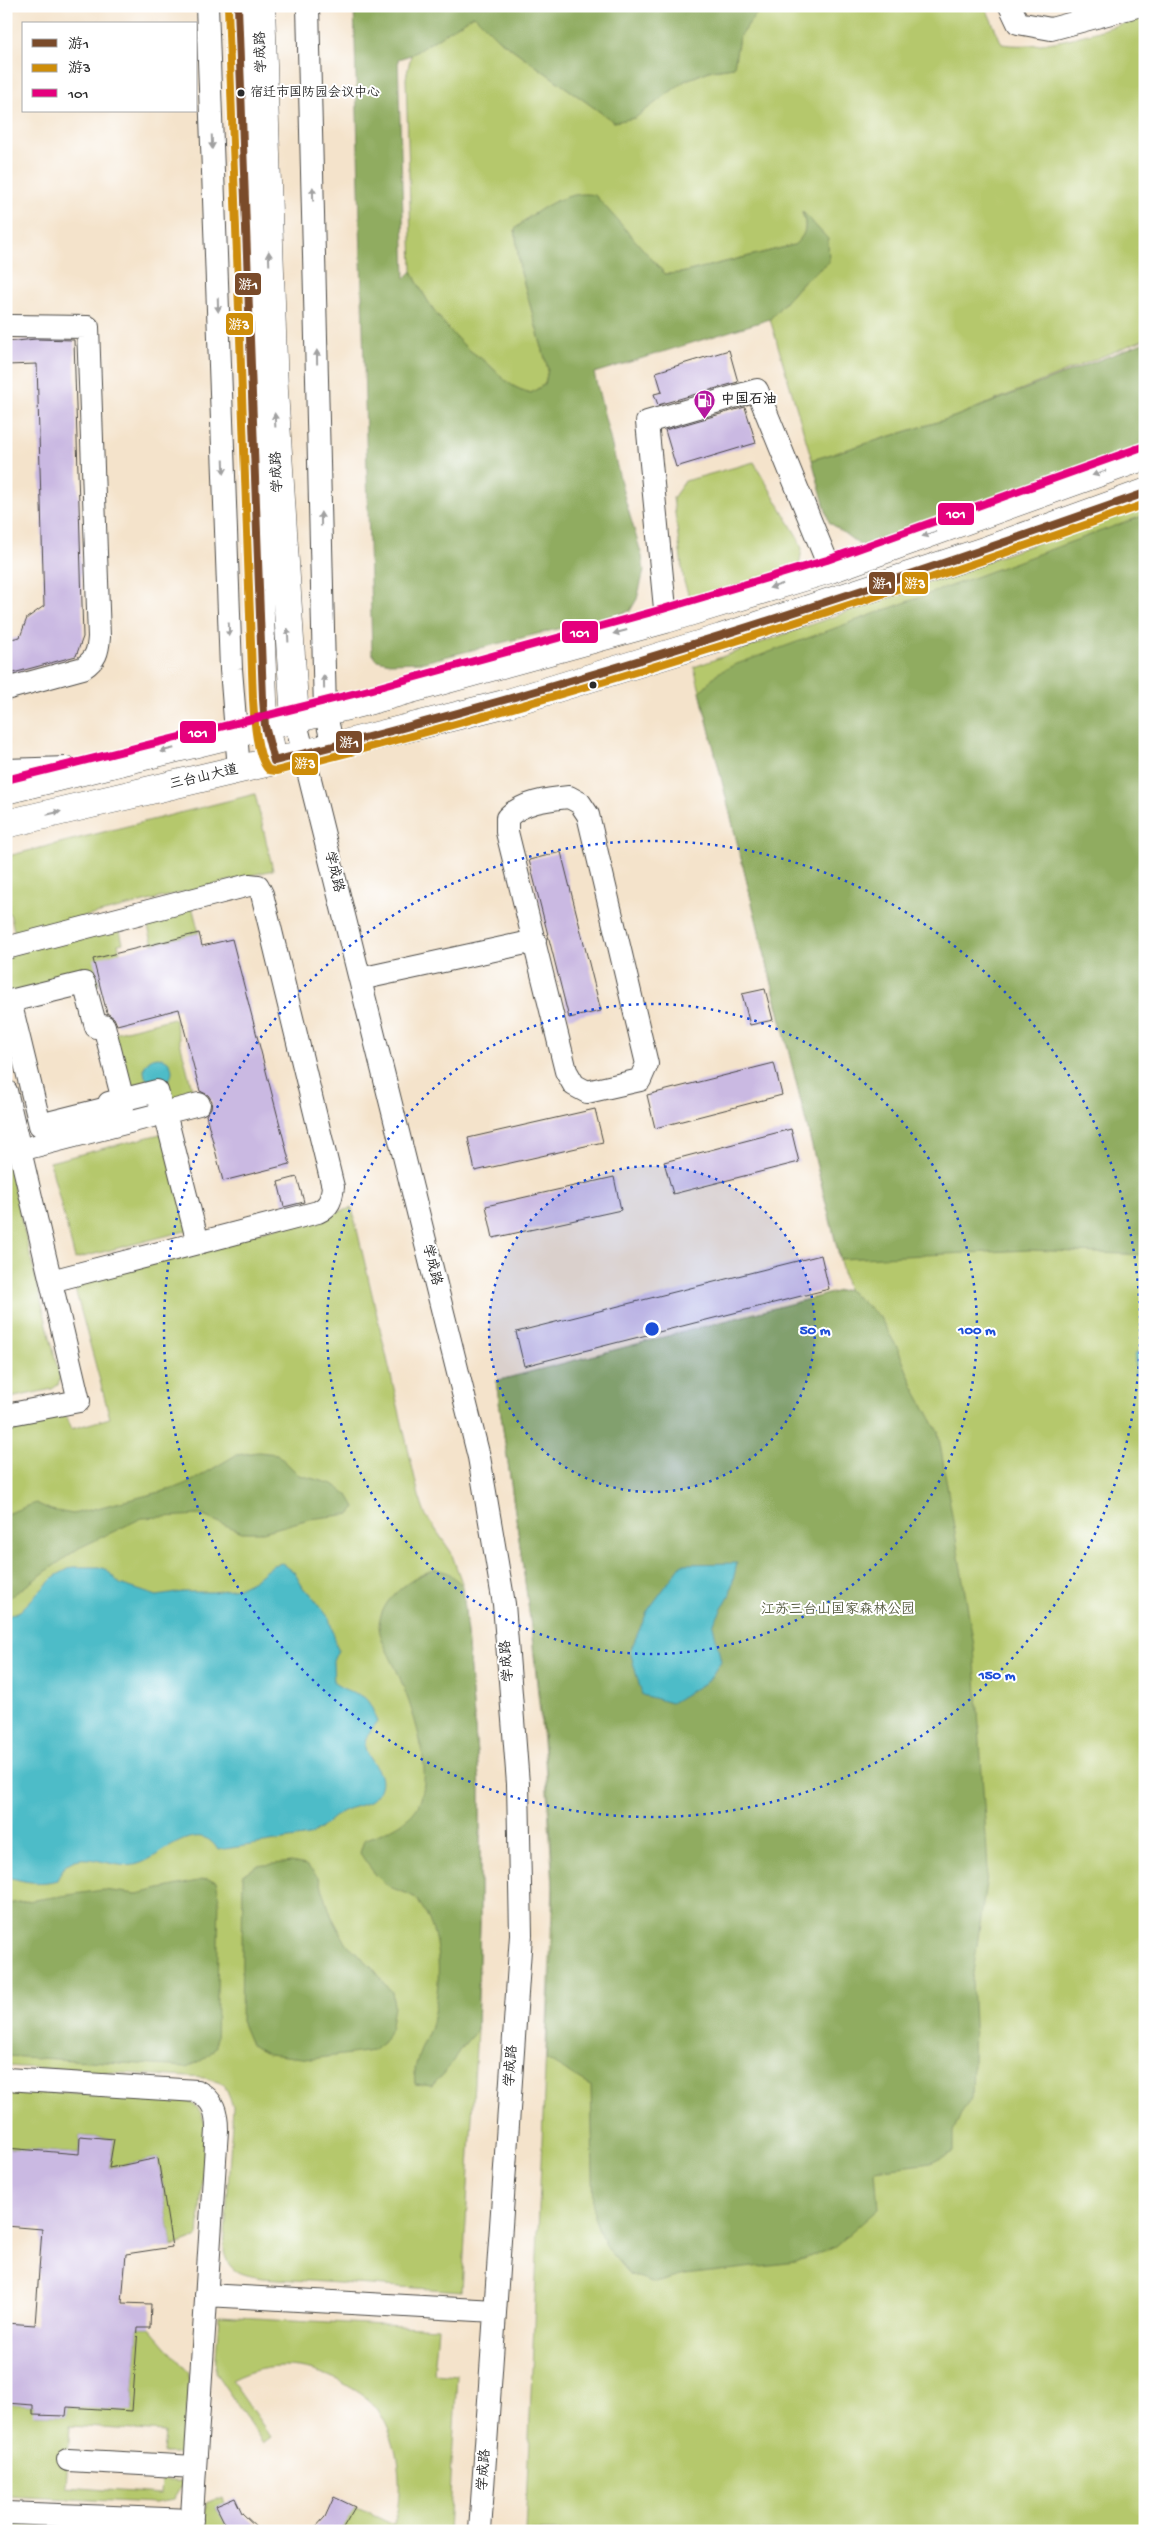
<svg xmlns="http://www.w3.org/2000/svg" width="1151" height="2537" viewBox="0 0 1151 2537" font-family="'Gochi Hand','LXGW WenKai TC',sans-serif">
	<rect width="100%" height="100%" fill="#fff"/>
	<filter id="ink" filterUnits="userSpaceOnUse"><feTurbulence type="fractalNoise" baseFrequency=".02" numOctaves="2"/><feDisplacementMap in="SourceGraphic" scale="10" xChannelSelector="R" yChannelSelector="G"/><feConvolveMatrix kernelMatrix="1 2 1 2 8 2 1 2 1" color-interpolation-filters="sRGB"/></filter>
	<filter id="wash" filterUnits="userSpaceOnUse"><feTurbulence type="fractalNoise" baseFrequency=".0096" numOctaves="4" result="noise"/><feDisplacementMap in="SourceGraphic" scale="20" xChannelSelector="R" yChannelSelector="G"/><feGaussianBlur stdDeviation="1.12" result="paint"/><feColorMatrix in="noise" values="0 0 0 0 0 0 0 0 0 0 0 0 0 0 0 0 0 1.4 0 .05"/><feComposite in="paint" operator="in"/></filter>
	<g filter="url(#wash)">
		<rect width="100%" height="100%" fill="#f4e3cb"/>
		<!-- green -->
		<path fill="#b5c86c" stroke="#707a4c" d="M762,6H985L1002,44C1047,51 1101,29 1145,17V339L954,417L812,460L770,319L804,281L829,262L802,213C808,227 806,235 794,245L681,273L665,274L655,263L562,199L530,216L515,229L520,269L548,369L545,384L531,393C506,386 505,379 487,363C480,357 472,353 466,347C443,326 424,299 412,271L406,78L411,55L474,15L497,38L614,122L635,117L686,80L712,70L733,67L739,37Z
			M754,462L798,538L802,549L799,567L694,599L688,593L684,582L673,498L685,481Z
			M1145,504V2531H525L553,1886L545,1762L529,1608L496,1381L847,1289L694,667Z
			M255,794L273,870L15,934L10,914L6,915L8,856Z
			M192,906L199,933L153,944L145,917Z
			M119,927L123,943L118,944L120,953L100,984L18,1004L6,1013V955Z
			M174,1018L193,1093L128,1109L110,1034Z
			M164,1133L189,1230L75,1259L50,1162Z
			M6,1156L60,1378L58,1385L52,1389L6,1399Z
			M352,1208L419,1496L425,1514L451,1552L463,1586L480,1790V1922L477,2030L462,2291L262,2278C241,2274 230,2274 224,2252L233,2106L224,2084L205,2078L6,2066V1426L65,1415L71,1429L110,1418L75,1289L82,1278Z
			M6,2089L184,2099C199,2106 202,2112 206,2128L198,2237L172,2247L158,2158L109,2168L114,2139L80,2136L79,2154L6,2148Z
			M219,2316L438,2328L434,2373L457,2375L448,2531H340L355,2507L394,2525C404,2488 400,2443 378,2410C370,2399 360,2393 348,2386C313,2364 269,2360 231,2380L271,2437L263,2443L215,2372Z
			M138,2328H150L189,2373L185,2454H163L165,2432L70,2426L66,2487L160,2494L161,2480L184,2482L173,2500L156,2503L6,2496V2403L33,2405L34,2415L66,2416L67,2407L132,2410Z
			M223,2496L225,2503L216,2507L231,2531H204L206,2503Z
			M6,2524L160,2531H6Z"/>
		<!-- forest -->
		<path fill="#90ac60" stroke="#5e6c46" d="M354,6H762L739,37L734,67L712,70L686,80L635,118L614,122L497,38L474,15L411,55L398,59L405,278L412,271C424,299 443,326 466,347C472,353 480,357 487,363C504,378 508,387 531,393L545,384L548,369L520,269L515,229C536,211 566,189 595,195L665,274L681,273L794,245C807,234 807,226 802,211L828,239L829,262L804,281L770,319L594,373L625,499L642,556L644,571L637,599L630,611L424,662L390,663L377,660L372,653Z
			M1145,342V446L861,546L829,522L812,460L954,417Z
			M1145,515V1255L1029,1250L840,1259L700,692L716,674L734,665Z
			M847,1289L879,1316L898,1349L913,1386L938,1432L974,1646L988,1869L972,1980L974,2025L972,2098L961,2113L953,2132V2152L931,2163L875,2170L878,2209L836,2246L796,2262L685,2275L655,2283L629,2274L605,2246L594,2217L591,2086L546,2059C548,2002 555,1941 553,1885C548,1716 520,1548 496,1381Z
			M258,1452L277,1454L299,1475L333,1484L348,1495L355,1507L351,1514L309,1519L263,1532H242L201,1515L142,1518L79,1548L6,1600V1514L36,1503L51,1510L73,1514L172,1489L192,1481L236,1455Z
			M435,1569L449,1573L463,1586L480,1790V1922L477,2030L461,2048L449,2067L432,2086L415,2084C412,2059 426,2044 432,2022C441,1982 444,1934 417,1900C410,1892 395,1891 387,1885C375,1876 368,1865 360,1853L364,1840C382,1833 408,1824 418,1806C436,1772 411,1704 397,1671C392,1660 378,1636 379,1625C380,1599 412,1577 435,1569Z
			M291,1862L306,1865L319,1878L331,1915L346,1943L372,1967L392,1992L394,2005L391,2026L384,2042L373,2051L311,2059L268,2054L251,2045L241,2021L243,1875L257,1866Z
			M207,1879L216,1881L219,1894L216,2046C208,2058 200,2062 187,2067L6,2056V1904L103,1890L137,1894Z"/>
		<!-- water -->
		<path fill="#4ebcc8" stroke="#3c747a" d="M144 1071a14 14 0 1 1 28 0a14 14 0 1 1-28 0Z
			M1145,1345V1378L1135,1374V1355Z
			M282,1563L294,1572L304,1589L310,1593L329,1618L338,1650L333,1661L334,1683C359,1700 366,1686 377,1722C374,1727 368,1733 366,1738C359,1758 386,1768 380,1787C378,1794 375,1798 369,1802C361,1806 351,1807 343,1811C330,1818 322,1830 309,1836L218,1850C198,1816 162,1857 138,1864C110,1873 73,1838 57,1880C40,1885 23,1882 6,1876V1617L20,1611L55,1576L72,1567H99L107,1570L120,1584L157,1596L183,1592H213L238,1588L254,1580L273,1565Z
			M737,1563L730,1594L713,1625L721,1661L709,1680L671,1703L642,1695L630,1651L648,1610L682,1564Z"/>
		<g id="blocks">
			<!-- building -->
			<path fill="#cab9e2" d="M36,339L74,340L83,637L76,656L6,675V640L20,637L27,618L44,606L37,364L6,365V342Z
				M729,350L738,382L658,405L654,394L662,392L656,372Z
				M745,407L756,443L676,467L665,430Z
				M561,852L601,1011L569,1018L529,860Z
				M199,933L202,946L232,939L290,1164L223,1181L206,1115L211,1108L212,1101L208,1095L200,1091L179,1009L117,1025L114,1018L107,1013L93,959Z
				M765,989L773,1020L750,1025L742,994Z
				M774,1063L782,1095L655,1128L647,1095Z
				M595,1109L603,1142L475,1171L468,1138Z
				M791,1129L799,1162L673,1194L664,1162Z
				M297,1177L304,1202L284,1207L278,1182Z
				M614,1177L621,1210L493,1238L486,1206Z
				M821,1255L829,1289L524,1366L516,1332Z
				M80,2136L114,2139L109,2168L158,2158L172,2247L126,2254L122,2303L151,2304L150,2328H138L132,2411L67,2407L66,2416L33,2415V2405L6,2403V2323L35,2325L42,2229L6,2226V2148L79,2154Z
				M334,2497L355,2507L341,2531H312L325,2517Z
				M235,2498L242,2513L261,2531H231L226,2526L216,2506Z"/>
		</g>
	</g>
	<g filter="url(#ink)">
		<use href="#blocks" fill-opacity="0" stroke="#494743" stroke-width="1"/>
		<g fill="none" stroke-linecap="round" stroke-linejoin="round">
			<defs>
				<path id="minor" d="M207,6L231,669L239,770
					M308,6L325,711L333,747
					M1010,6L1018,23L1051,29L1137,6
					M666,619L647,422L757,390L830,569
					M6,689L83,668C96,659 98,652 99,637L88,327L11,326
					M295,719L479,1457L504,1604L518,1784L521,1935L480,2531
					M6,770L67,768
					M569,797L580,803L588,815L647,1064L640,1080L587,1092L574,1085L566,1071L507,832V818C522,802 548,799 569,797Z
					M6,948L249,885L258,886L262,894L333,1187C331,1200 330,1206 318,1212L51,1281
					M360,979L535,941
					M84,983L96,1027L104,1026L124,1104L40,1125L10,1001Z
					M6,1091L79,1401L6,1415
					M109,1103L157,1091L163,1113
					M165,1113L198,1243
					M20,1150L199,1104
					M6,2079L197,2091C214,2100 217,2112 217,2130L191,2531
					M206,2295L495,2311
					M68,2460L195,2467
					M6,2513L192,2520"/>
				<path id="major" d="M238,6L263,699L265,726L270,744
					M261,6L274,391L295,719
					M6,790L364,702L666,619L830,569L1145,456
					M6,824L304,754L508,703L721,638L990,549L1145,493"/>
			</defs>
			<!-- minor casing -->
			<use href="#minor" stroke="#494743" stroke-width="24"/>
			<!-- major casing -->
			<use href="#major" stroke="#494743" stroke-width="29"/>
			<!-- minor -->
			<use href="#minor" stroke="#fff" stroke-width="22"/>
			<!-- major -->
			<use href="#major" stroke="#fff" stroke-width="28"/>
			<defs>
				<path id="bus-1" d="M238,6L263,699L265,726L274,761C570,688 858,595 1145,493"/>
				<path id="bus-2" d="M228,6L253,699C254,716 256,758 269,770L276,771C571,698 859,605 1145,504"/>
				<path id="bus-3" d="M6,780L361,692L663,609L827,560L1142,447"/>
			</defs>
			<!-- bus-1 casing -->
			<use href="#bus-1" stroke="#fff" stroke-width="11"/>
			<!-- bus-2 casing -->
			<use href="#bus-2" stroke="#fff" stroke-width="11"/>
			<!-- bus-3 casing -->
			<use href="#bus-3" stroke="#fff" stroke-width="11"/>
			<!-- bus-1 -->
			<use href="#bus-1" stroke="#7a4b2a" stroke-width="8"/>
			<!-- bus-2 -->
			<use href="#bus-2" stroke="#ce8d09" stroke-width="8"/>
			<!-- bus-3 -->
			<use href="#bus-3" stroke="#e5007d" stroke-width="8"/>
		</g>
		<!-- one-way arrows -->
		<defs><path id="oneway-solid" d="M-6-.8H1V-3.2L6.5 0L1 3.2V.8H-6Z" transform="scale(1.25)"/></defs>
		<g fill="#a0a0a0">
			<use href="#oneway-solid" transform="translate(212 142) rotate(88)"/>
			<use href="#oneway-solid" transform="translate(313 194) rotate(-91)"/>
			<use href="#oneway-solid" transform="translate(269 258) rotate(-92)"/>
			<use href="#oneway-solid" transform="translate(218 305) rotate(88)"/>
			<use href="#oneway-solid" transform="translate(317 357) rotate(-91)"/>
			<use href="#oneway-solid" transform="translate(275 420) rotate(-93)"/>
			<use href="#oneway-solid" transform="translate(224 467) rotate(88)"/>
			<use href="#oneway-solid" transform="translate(1099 473) rotate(160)"/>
			<use href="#oneway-solid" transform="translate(321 519) rotate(-91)"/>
			<use href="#oneway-solid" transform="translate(929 534) rotate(160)"/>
			<use href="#oneway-solid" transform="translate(776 586) rotate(163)"/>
			<use href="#oneway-solid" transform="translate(229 630) rotate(88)"/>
			<use href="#oneway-solid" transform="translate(620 632) rotate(165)"/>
			<use href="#oneway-solid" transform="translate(288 635) rotate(-93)"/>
			<use href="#oneway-solid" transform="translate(324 682) rotate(-91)"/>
			<use href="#oneway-solid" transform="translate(167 750) rotate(166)"/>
			<use href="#oneway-solid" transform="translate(54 813) rotate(-13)"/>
		</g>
	</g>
	<!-- distance rings -->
	<circle cx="652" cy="1329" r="163" fill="#1d4ed8" fill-opacity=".12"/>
	<g fill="none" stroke="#1d4ed8" stroke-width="2.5" stroke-dasharray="2.5 5">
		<circle cx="652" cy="1329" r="163"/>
		<circle cx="652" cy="1329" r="325"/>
		<circle cx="652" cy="1329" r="488"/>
	</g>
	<!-- icons -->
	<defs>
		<symbol id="fuel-pin" viewBox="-11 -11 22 30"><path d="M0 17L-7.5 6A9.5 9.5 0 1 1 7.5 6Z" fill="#b5179e" stroke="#fff"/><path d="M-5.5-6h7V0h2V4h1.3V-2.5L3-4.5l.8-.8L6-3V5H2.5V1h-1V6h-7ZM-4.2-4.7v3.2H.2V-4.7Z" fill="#fff"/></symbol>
	</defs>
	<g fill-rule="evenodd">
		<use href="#fuel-pin" x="692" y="388" width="25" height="34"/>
	</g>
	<!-- markers -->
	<g fill="#2b2b2b" stroke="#fff" stroke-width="2">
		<circle cx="241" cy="93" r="4.5"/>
		<circle cx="593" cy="685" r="4.5"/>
	</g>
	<g text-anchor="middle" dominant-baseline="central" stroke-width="4" stroke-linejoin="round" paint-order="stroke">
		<!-- bus labels -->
		<g font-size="13" fill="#2b2b2b" stroke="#fff" text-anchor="start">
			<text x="250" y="93">宿迁市国防园会议中心</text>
		</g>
		<!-- street labels -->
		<g font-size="14" fill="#2b2b2b" stroke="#fff">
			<text transform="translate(262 52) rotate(-92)">学成路</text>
			<text transform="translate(278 472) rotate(-93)">学成路</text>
			<text transform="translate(204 778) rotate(-13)">三台山大道</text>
			<text transform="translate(333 872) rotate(76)">学成路</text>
			<text transform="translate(431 1265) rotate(76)">学成路</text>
			<text transform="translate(508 1661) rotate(-95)">学成路</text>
			<text transform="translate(512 2066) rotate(-86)">学成路</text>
			<text transform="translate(485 2470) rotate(-86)">学成路</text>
		</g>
		<!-- poi labels -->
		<g font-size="14" font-weight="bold" fill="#2b2b2b" stroke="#fff" text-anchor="start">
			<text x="721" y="400">中国石油</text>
		</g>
		<!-- park labels -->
		<g font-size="14" fill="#545a3e" stroke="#fff">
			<text x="838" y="1610">江苏三台山国家森林公园</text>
		</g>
	</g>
	<circle cx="652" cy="1329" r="8" fill="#1d4ed8" stroke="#fff" stroke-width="2.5"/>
	<g font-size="15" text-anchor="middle" font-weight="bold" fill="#1d4ed8" stroke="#fff" stroke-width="4" stroke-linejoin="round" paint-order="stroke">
		<text x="815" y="1334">50 m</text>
		<text x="977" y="1334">100 m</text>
		<text x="997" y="1679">150 m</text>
	</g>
	<g stroke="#fff" stroke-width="2">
		<rect x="234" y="272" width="28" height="24" rx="5" fill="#7a4b2a"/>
		<rect x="225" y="312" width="29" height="24" rx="5" fill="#ce8d09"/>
		<rect x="937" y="502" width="38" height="24" rx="5" fill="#e5007d"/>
		<rect x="901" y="571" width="28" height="24" rx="5" fill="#ce8d09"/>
		<rect x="868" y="571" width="28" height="24" rx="5" fill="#7a4b2a"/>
		<rect x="561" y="620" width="38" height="24" rx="5" fill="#e5007d"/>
		<rect x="179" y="720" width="38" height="24" rx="5" fill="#e5007d"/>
		<rect x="335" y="730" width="28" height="24" rx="5" fill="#7a4b2a"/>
		<rect x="291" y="752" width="28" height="24" rx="5" fill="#ce8d09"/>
	</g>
	<g font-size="14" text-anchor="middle" font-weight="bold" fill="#fff">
		<text x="248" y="289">游1</text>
		<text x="239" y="329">游3</text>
		<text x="956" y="518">101</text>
		<text x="915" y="588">游3</text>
		<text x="882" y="588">游1</text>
		<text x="580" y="637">101</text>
		<text x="198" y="737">101</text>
		<text x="349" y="747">游1</text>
		<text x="305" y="768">游3</text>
	</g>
	<!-- margin -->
	<rect width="1151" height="2537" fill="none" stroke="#fff" stroke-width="25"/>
	<!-- legend -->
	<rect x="22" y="22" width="175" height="90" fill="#ffffff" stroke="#aaaaaa"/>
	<rect x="32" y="39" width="25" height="8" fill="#7a4b2a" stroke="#aaaaaa"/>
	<text x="68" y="48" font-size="15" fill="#2b2b2b">游1</text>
	<rect x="32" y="64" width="25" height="8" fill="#ce8d09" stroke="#aaaaaa"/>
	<text x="68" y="72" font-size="15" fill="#2b2b2b">游3</text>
	<rect x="32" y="89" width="25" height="8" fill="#e5007d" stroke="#aaaaaa"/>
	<text x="68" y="98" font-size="15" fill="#2b2b2b">101</text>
</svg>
